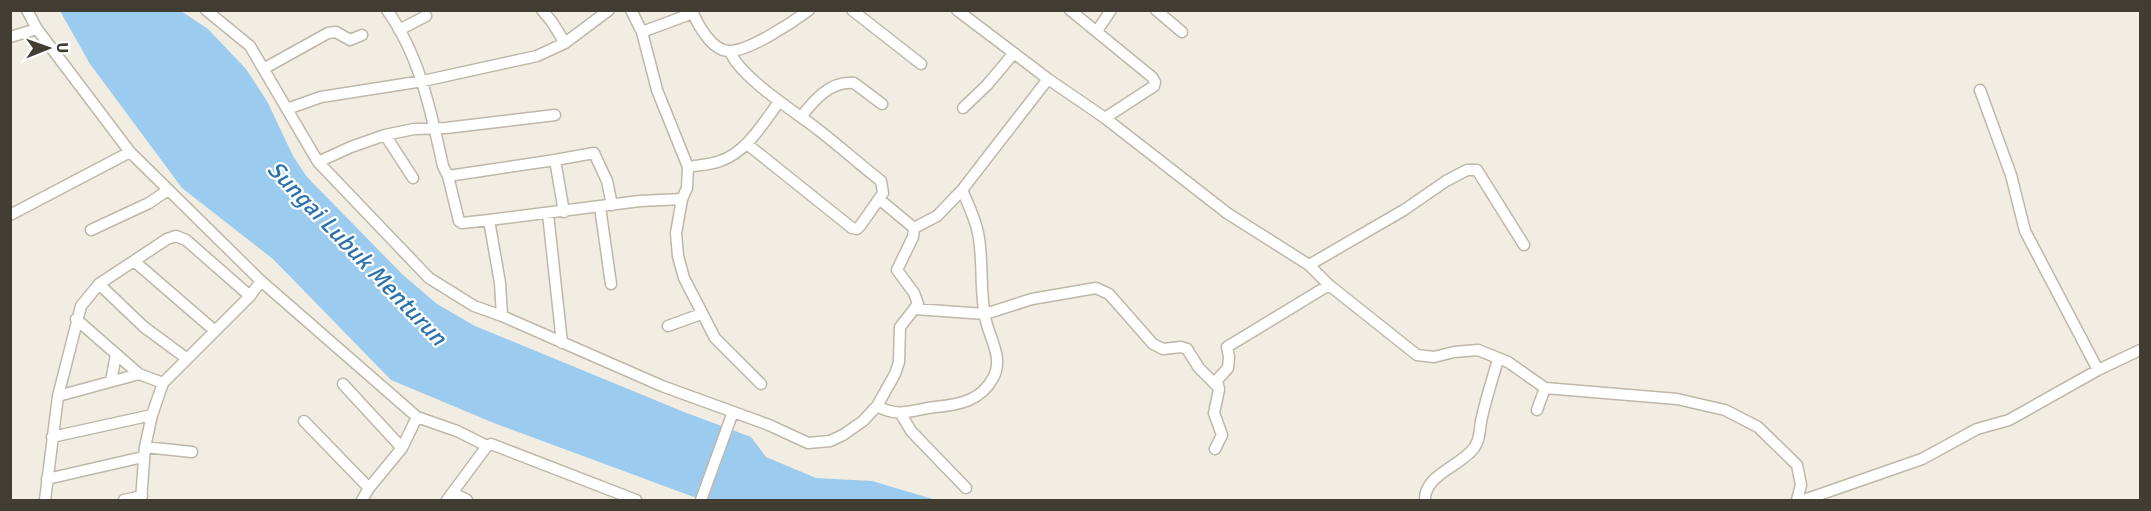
<svg xmlns="http://www.w3.org/2000/svg" width="2151" height="511" viewBox="0 0 2151 511" font-family="Signika,sans-serif">
	<rect width="100%" height="100%" fill="#f1ede2"/>
	<!-- water -->
	<path fill="#9ccbf0" d="M60,11H181L208,29L246,69L267,101L293,156L307,177L402,274L437,304L475,326L684,412L751,437L766,457L816,478L872,481L936,500H702L494,423L391,380L273,259L182,188L90,64Z"/>
	<g fill="none" stroke-linecap="round" stroke-linejoin="round">
		<defs>
			<path id="minor" d="M27,10L37,29L130,152L261,281L417,417L457,431L487,446
				M206,10L250,46L318,162L351,147L385,135L414,129L446,128L555,115
				M387,10C420,56 431,112 443,166L448,176L555,160L564,212
				M542,10L552,22L565,43
				M631,10L642,32L657,90L688,167L687,188L682,199L676,233L678,256L684,278L715,338L761,384
				M692,10C697,24 712,51 729,51C748,52 793,22 809,10
				M852,10L921,64
				M957,10L1048,79L1105,118L1227,213L1309,265L1329,285L1417,355L1434,357L1454,352L1478,350L1508,362L1545,388L1677,399L1725,410L1758,427L1797,465L1801,485L1797,500
				M1070,10L1152,77L1155,82L1154,86L1105,118
				M1156,10L1182,32
				M399,30L426,16
				M1097,31L1111,10
				M642,32L693,13
				M10,37L37,29
				M730,51C738,75 792,110 812,125C836,143 858,163 881,181L883,193L879,199
				M265,68L328,33L336,32L350,40L362,35
				M1980,90L2011,175L2025,231L2098,370
				M963,108L987,85L1014,53
				M287,109L321,97L423,81L537,56L565,43L609,10
				M801,117C814,100 830,81 854,83L882,104
				M385,135L413,178
				M747,144L852,228L857,229L860,226L879,199L914,228
				M555,160L594,153L607,181L612,205
				M318,162L429,278L474,306L502,316
				M688,167C698,165 710,165 720,161C747,152 763,123 779,102
				M448,176L459,221L462,223L489,220
				M682,199L640,201L489,220L500,283L502,316L662,386L769,425L808,443L830,441L843,435L863,421L877,406L895,374L899,362L900,327L918,304L914,293L897,270L913,237L914,228
				M600,207L611,284
				M548,214L562,343
				M10,215L130,152
				M914,228L937,216L962,190
				M91,230L149,203L168,190
				M134,261L215,331
				M1309,265L1404,210L1446,181L1467,170H1477L1524,245
				M99,284L144,327L186,358
				M915,309L985,314L1032,299L1096,288L1109,294L1153,344L1163,349L1181,347L1187,349L1199,368L1219,388
				M76,319L139,374L163,383
				M668,326L701,314
				M111,381L116,355
				M343,384L402,448
				M58,396L139,374
				M877,406C899,418 911,410 935,407C958,405 981,401 993,378C1004,359 990,339 986,321C979,292 984,262 978,233C975,218 968,204 962,190L1048,79
				M1537,410L1545,388
				M901,414L911,431L966,488
				M304,421L369,488
				M52,437L152,415
				M145,447L192,452
				M1215,449L1222,435L1214,413L1219,390L1217,380L1228,368L1229,357L1227,347L1329,285
				M47,479L143,457
				M453,493L467,500
				M45,500L58,396L81,306L99,284L167,239L176,236L186,240L250,296
				M124,500L142,496
				M141,500L145,447L152,415L163,383L250,296L261,281
				M362,500L369,488L402,448L417,417
				M447,500L487,446L491,444L636,500
				M701,500L733,412
				M1425,500C1424,475 1461,466 1474,448C1481,439 1479,428 1482,417C1486,398 1493,378 1498,359
				M1804,500L1922,459L1977,429L2009,420L2098,370L2140,350"/>
		</defs>
		<!-- minor casing -->
		<use href="#minor" stroke="#bfb8a8" stroke-width="13"/>
		<!-- minor -->
		<use href="#minor" stroke="#fff" stroke-width="10"/>
	</g>
	<g text-anchor="middle" dominant-baseline="central" stroke-width="4.5" stroke-linejoin="round" paint-order="stroke">
		<!-- water labels -->
		<g font-size="24" font-style="italic" fill="#2c73ad" stroke="#fff">
			<text transform="translate(357 253) rotate(46)">Sungai Lubuk Menturun</text>
		</g>
	</g>
	<!-- border -->
	<rect width="2151" height="511" fill="none" stroke="#423d32" stroke-width="24"/>
	<!-- north arrow -->
	<g transform="translate(48 48) rotate(89)" stroke="#ffffff" stroke-width="4.5" paint-order="stroke">
	<path d="M0-4.5L10 22L0 15L-10 22Z" fill="#423d32"/>
	<text y="-9" font-size="16" font-weight="bold" text-anchor="middle" fill="#423d32">U</text>
	</g>
</svg>
